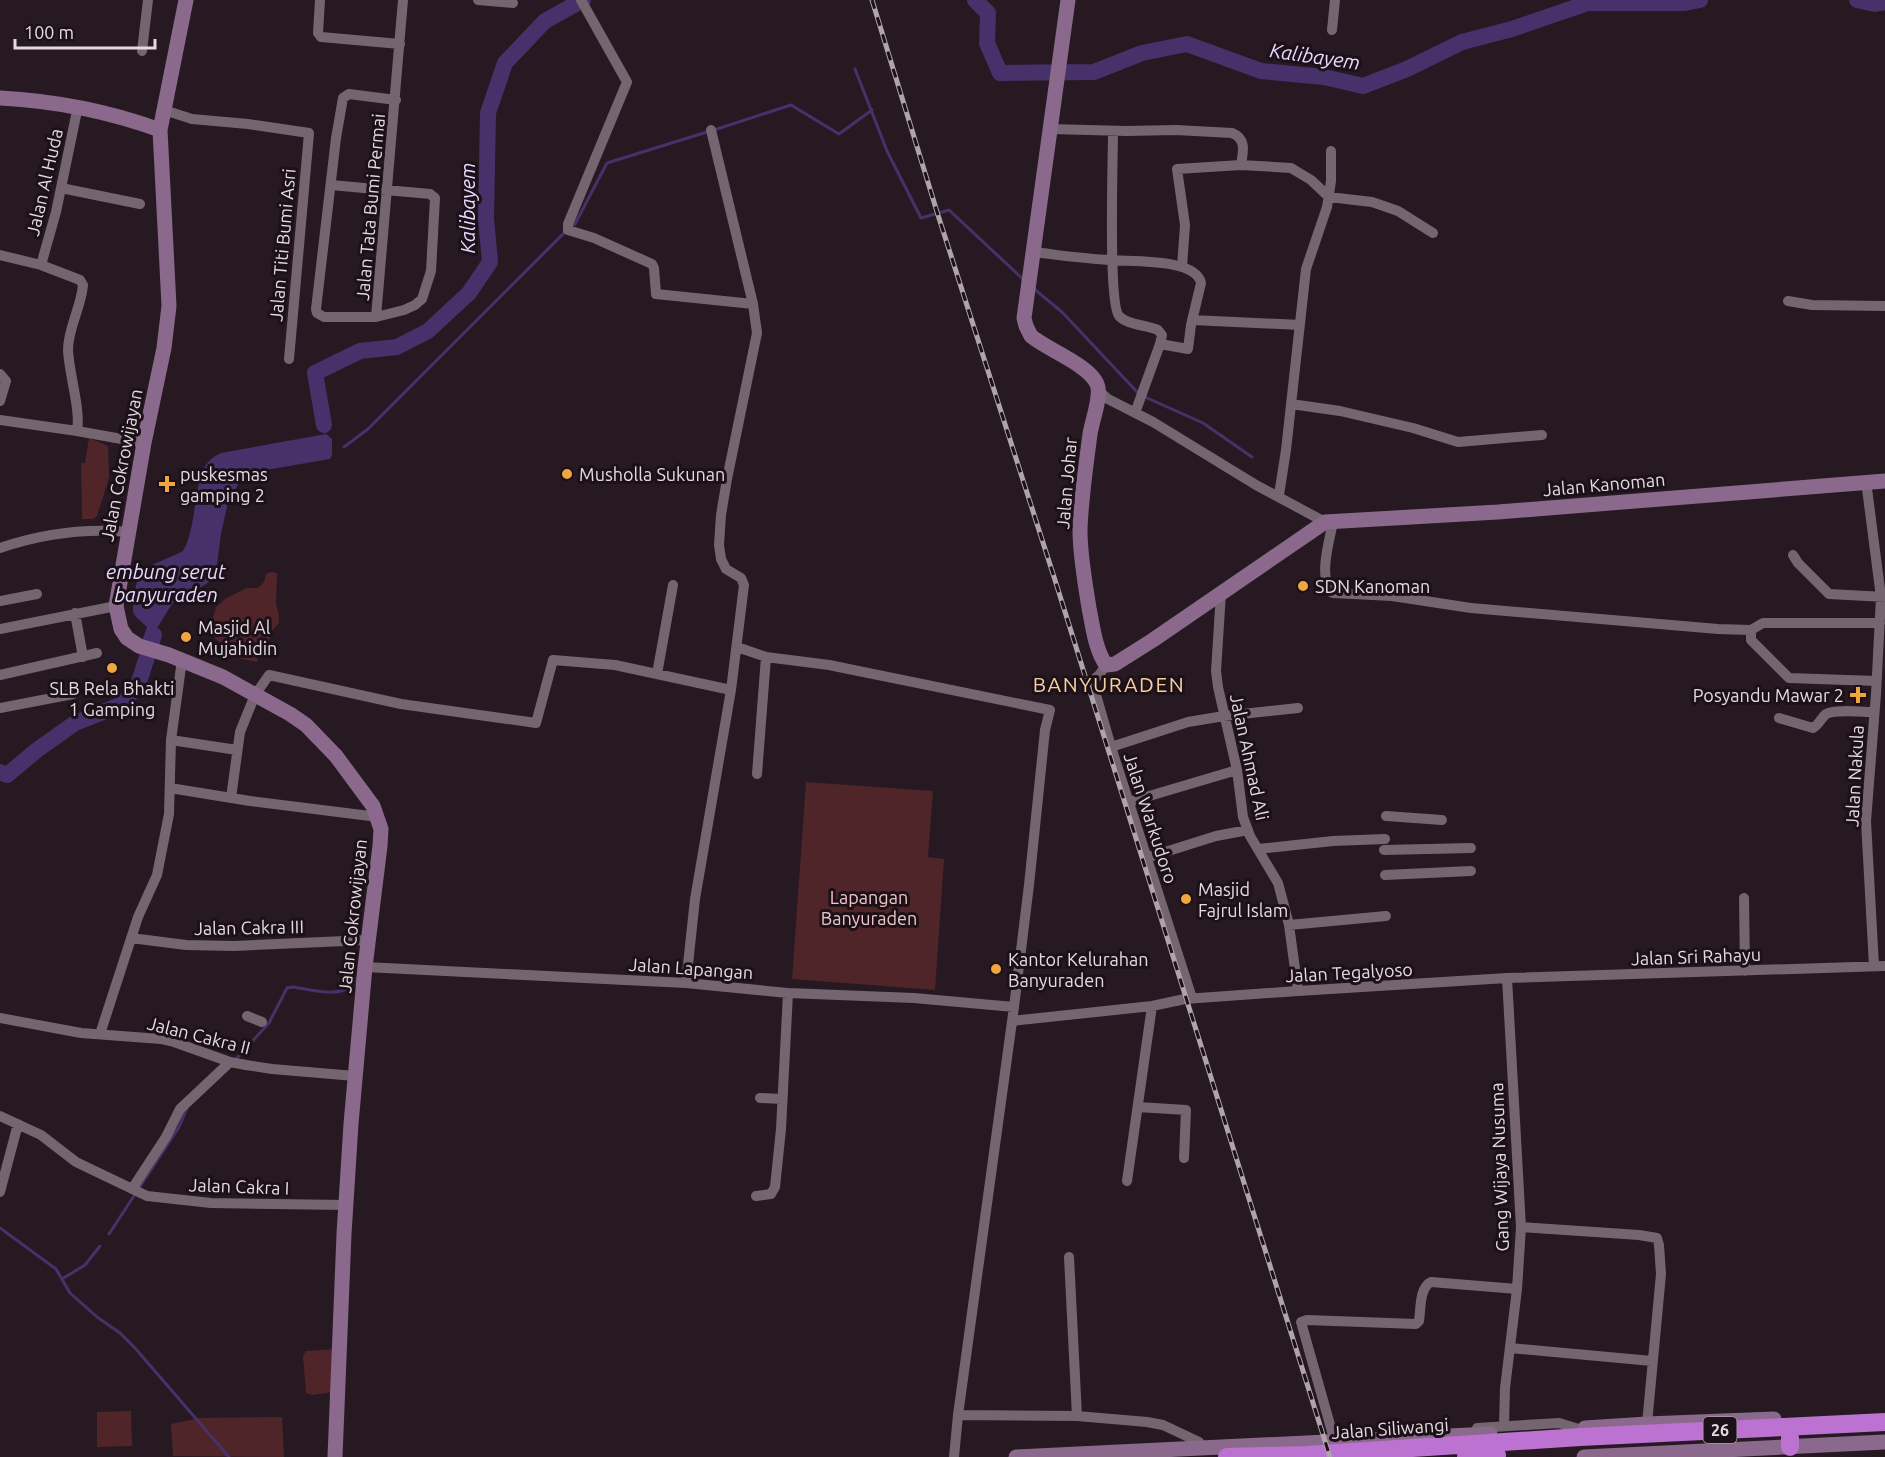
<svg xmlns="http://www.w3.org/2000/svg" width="1885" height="1457" viewBox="0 0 1885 1457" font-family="Ubuntu,sans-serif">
	<rect width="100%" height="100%" fill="#261922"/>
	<!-- green -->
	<path fill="#4f2529" d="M89,438L108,446L109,478L97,516L93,519H82L81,463H85Z
		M271,572L277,573L276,604L279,616V623L271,632L267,648L260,649L257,662L222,655L219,652L221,644L214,637L211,625L216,607L225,599L246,588H258L264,582L266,574Z
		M806,782L933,791L928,857L944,859L935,990L792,979Z
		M335,1349L333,1392L312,1395L306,1393L303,1356L306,1351Z
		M131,1411L132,1446L97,1447V1412Z
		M282,1417L284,1457L173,1456L171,1424L200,1418Z"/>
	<!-- water -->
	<path fill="#47316a" d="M326,434L332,439V455L330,459L254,472L240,481L228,502L221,534L216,573L211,581L172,604L156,630L154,643L142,641L147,627L136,617L133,612C136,562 143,571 183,551C197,527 193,485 206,465C210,459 215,456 221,453Z"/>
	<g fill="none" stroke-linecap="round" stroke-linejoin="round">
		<!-- stream -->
		<path stroke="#47316a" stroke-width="3" d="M855,69L887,151L921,218L949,210L1024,280
			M714,130L791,105L839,134L872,110
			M570,226L575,224L607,163L707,132
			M1033,288L1062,312L1139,394
			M1145,397L1203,423L1252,457
			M344,447L368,429L566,231
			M236,1059L269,1023L287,988L293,987C313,990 346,1001 357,978
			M0,1228L56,1269L70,1293L97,1317L120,1333L135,1348L229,1457
			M109,1234L179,1127L187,1108
			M62,1279L85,1265L100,1246"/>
		<!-- river -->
		<path stroke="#47316a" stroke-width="16" d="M975,0L988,13L987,43L1000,73L1094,72L1142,53L1187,44L1261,71L1324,77L1363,86L1407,69L1462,42L1512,29L1588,3H1685L1700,0
			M1857,0L1875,4L1885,2
			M324,425L315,373L360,351L397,347L428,331L469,293L490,262L486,219L488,113L505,63L545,21L583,0
			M0,772L7,775L37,750L75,723L123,704L139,682L154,635"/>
		<!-- street -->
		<path stroke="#756570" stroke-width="10" d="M320,0L318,33L321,37L400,44
			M478,0L513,3
			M581,0L627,82L568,224V230L594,238L652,264L654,268L656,294L753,304
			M1332,30L1335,0
			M142,51L148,0
			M164,110L192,119L248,124L309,133L289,359
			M1050,129L1126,131L1176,130L1232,133C1247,139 1243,152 1241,165
			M331,185L430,194L435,198L431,271L422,299L415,305L404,310L376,317H324L317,313L316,309L336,138L343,98L349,94L396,100
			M61,188L140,204
			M1033,252C1059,255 1085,259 1111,260C1131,262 1196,258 1201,283L1191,325L1188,349L1160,344L1162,335L1158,330C1147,325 1127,325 1119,316C1108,303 1113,157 1113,131
			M0,255L41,265L80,280L83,285C81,308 68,328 68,350C69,374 81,410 77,431
			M41,265L56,212L78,106
			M1182,267L1185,225L1177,169L1241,165L1291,168L1311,180L1329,197L1372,202L1398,211L1433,233
			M1788,301L1812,305L1885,306
			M376,317L403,0
			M1192,320L1300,325
			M0,374L6,381L0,401
			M1099,391L1108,399L1153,422L1256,485L1325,522
			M1291,404L1340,411L1413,428L1458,442L1542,435
			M1135,413L1160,344
			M0,420L77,431L144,443
			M1866,481L1881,597L1876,694L1866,821L1874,966
			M1279,495L1286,450L1306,269L1327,207L1331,181V151
			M1333,522C1329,542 1320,571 1329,591L1333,593L1392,596L1471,608L1718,629L1751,630L1763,623H1880
			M0,548C41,534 85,528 129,532
			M1793,555L1798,563L1829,594L1885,597
			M1221,593L1216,671L1218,687L1237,770L1243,817L1250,836L1278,883L1282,898L1289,925L1298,991
			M0,601L37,594
			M75,613L83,657
			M0,629L116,606
			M1751,630V640L1789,678L1876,681
			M737,647L766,657L829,665L1050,710L1045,730L1029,885L1014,1007L958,1415L954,1457
			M1106,665L1099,675L1092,681L1111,747L1192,998
			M657,674L673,585
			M0,675L97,653
			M0,708L73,694
			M1779,718L1813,728C1819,725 1821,718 1826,714C1835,709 1863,712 1874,712
			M171,740L237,750
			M1111,747L1188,722L1224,716L1298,708
			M757,774L766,657
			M170,788L250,801L378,817
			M231,798L240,732L255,695L269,675L401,704L536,723L553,660L615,665L731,690
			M1129,802L1237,770
			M1386,816L1442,820
			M1258,849L1333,841L1385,839
			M1384,850L1471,848
			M1146,858L1216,836L1248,830
			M1385,875L1471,871
			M1744,898L1745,971
			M1289,925L1386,916
			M131,938L186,945L234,946L368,940
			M365,967L686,983L788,993L914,998L1014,1007
			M686,983L695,899L731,690L744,585L741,578L726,569L721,559L719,545L721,515L727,479L757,333L753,304L711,130
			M247,1016L262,1022
			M0,1018L81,1033L161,1039L174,1042L230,1062L246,1065L272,1069L355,1076
			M1012,1021L1152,1006L1185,999L1298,991L1507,978L1885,966
			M100,1034L138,917L157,875L169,814L171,740L182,660
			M760,1098L782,1099
			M1138,1107L1186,1110L1184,1158
			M0,1116L41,1135L76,1162L147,1196L211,1203L346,1205
			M1127,1181L1152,1006
			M132,1189L166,1137L180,1109L230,1062
			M0,1192L18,1124
			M756,1196L771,1194L775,1187L781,1129L788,993
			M1521,1227L1639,1235L1657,1238L1659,1245L1661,1274L1647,1424
			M1069,1257L1077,1416
			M1510,1348L1652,1361
			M958,1415L1077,1416L1147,1422L1163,1425L1199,1442
			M1504,1426L1505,1388L1517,1289L1521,1227L1507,978
			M1477,1428L1559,1423L1579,1429L1580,1437
			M1336,1446L1301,1322L1307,1320L1416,1324L1419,1321C1421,1309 1419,1288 1431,1282L1517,1289"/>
		<!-- secondary -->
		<path stroke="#8a698d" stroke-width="15" d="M186,0L160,130L169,306L164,348L144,443L116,606L121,629L127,638L139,646L169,655L223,677L290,714L306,725L336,756L373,806L381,829L380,846L365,967L351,1124L344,1234L335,1457
			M1068,0L1024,318L1026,326L1031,336C1048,350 1089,365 1097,384C1102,395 1092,421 1090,434C1086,466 1081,498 1080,530C1080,556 1085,582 1089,608C1093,627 1095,649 1106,665L1115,664L1153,640L1325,522L1498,512L1885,481
			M0,98C56,101 108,111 160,130
			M1585,1428L1647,1424L1774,1419
			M1016,1457L1490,1434
			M1584,1457L1885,1442"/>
		<!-- highway -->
		<path stroke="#bc72d1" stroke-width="18" d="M1790,1447V1438
			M1227,1457L1306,1455L1580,1437L1885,1422
			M1466,1457L1497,1455"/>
		<defs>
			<path id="rail" d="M872,0L938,215L1055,580L1330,1457"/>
		</defs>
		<!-- rail casing -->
		<use href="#rail" stroke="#aea4aa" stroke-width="5"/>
		<!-- rail -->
		<use href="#rail" stroke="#1c1019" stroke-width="3" stroke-dasharray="9" stroke-linecap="butt"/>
	</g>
	<!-- markers -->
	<g fill="#f0a63e" stroke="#1c1019" stroke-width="2">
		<circle cx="567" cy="474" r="6"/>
		<path d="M164 475h6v6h6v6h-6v6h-6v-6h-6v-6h6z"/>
		<circle cx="1303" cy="586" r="6"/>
		<circle cx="186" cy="637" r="6"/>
		<circle cx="112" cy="668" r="6"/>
		<path d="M1855 686h6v6h6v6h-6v6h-6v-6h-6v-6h6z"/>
		<circle cx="1186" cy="899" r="6"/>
		<circle cx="996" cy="969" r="6"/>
	</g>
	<g text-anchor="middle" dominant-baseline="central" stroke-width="6" stroke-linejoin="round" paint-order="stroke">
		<!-- shield labels -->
		<rect fill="#1c1019" stroke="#a89ea5" stroke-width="1.5" x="1703.5" y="1417" width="33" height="26" rx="4.5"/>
		<g font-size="16" font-weight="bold" fill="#e4dbe1">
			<text x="1720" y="1430">26</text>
		</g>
		<!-- street labels -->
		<g font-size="18" fill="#e4dbe1" stroke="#1c1019">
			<text transform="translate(44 182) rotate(-77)">Jalan Al Huda</text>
			<text transform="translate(370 207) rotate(-85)">Jalan Tata Bumi Permai</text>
			<text transform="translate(282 245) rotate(-85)">Jalan Titi Bumi Asri</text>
			<text transform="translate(121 465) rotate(-79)">Jalan Cokrowijayan</text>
			<text transform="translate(1066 483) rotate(-85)">Jalan Johar</text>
			<text transform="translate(1604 484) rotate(-5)">Jalan Kanoman</text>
			<text transform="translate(1250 757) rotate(78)">Jalan Ahmad Ali</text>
			<text transform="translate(1854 776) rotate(-87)">Jalan Nakula</text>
			<text transform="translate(1151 818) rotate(72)">Jalan Warkudoro</text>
			<text transform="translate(352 916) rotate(-84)">Jalan Cokrowijayan</text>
			<text transform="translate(249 927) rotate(-1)">Jalan Cakra III</text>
			<text transform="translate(1696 956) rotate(-2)">Jalan Sri Rahayu</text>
			<text transform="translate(691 968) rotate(4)">Jalan Lapangan</text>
			<text transform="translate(1349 972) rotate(-3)">Jalan Tegalyoso</text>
			<text transform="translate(199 1035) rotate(14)">Jalan Cakra II</text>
			<text transform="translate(1499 1167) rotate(-92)">Gang Wijaya Nusuma</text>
			<text transform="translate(239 1186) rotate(2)">Jalan Cakra I</text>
			<text transform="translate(1390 1428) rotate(-4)">Jalan Siliwangi</text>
		</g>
		<!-- poi labels -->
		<g font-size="18" fill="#e4dbe1" stroke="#1c1019" text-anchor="start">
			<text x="180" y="474">puskesmas<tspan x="180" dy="21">gamping 2</tspan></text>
			<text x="579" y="474">Musholla Sukunan</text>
			<text x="1315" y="586">SDN Kanoman</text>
			<text x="198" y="627">Masjid Al<tspan x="198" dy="21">Mujahidin</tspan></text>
			<text x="112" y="688" text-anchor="middle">SLB Rela Bhakti<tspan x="112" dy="21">1 Gamping</tspan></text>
			<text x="1844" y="695" text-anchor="end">Posyandu Mawar 2</text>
			<text x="1198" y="889">Masjid<tspan x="1198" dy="21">Fajrul Islam</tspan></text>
			<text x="1008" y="959">Kantor Kelurahan<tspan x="1008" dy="21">Banyuraden</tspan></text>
		</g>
		<!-- park labels -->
		<g font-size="18" fill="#f1c5c7" stroke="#1c1019">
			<text x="869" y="897">Lapangan<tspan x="869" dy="21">Banyuraden</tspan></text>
		</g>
		<!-- water labels -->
		<g font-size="20" font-style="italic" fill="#e6dbff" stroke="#1c1019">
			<text transform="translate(1315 56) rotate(8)">Kalibayem</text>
			<text transform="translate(467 208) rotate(-90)">Kalibayem</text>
			<text x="166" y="571">embung serut<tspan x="166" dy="23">banyuraden</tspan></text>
		</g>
		<!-- quarter labels -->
		<g font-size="21" letter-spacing="1.5" fill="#f8ce9c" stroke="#1c1019">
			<text x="1109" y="684">BANYURADEN</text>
		</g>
	</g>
	<!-- scale -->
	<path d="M15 39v9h140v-9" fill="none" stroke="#e4dbe1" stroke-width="3"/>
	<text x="24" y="39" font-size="18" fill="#e4dbe1" stroke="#1c1019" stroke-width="4.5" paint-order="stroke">100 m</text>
</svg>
